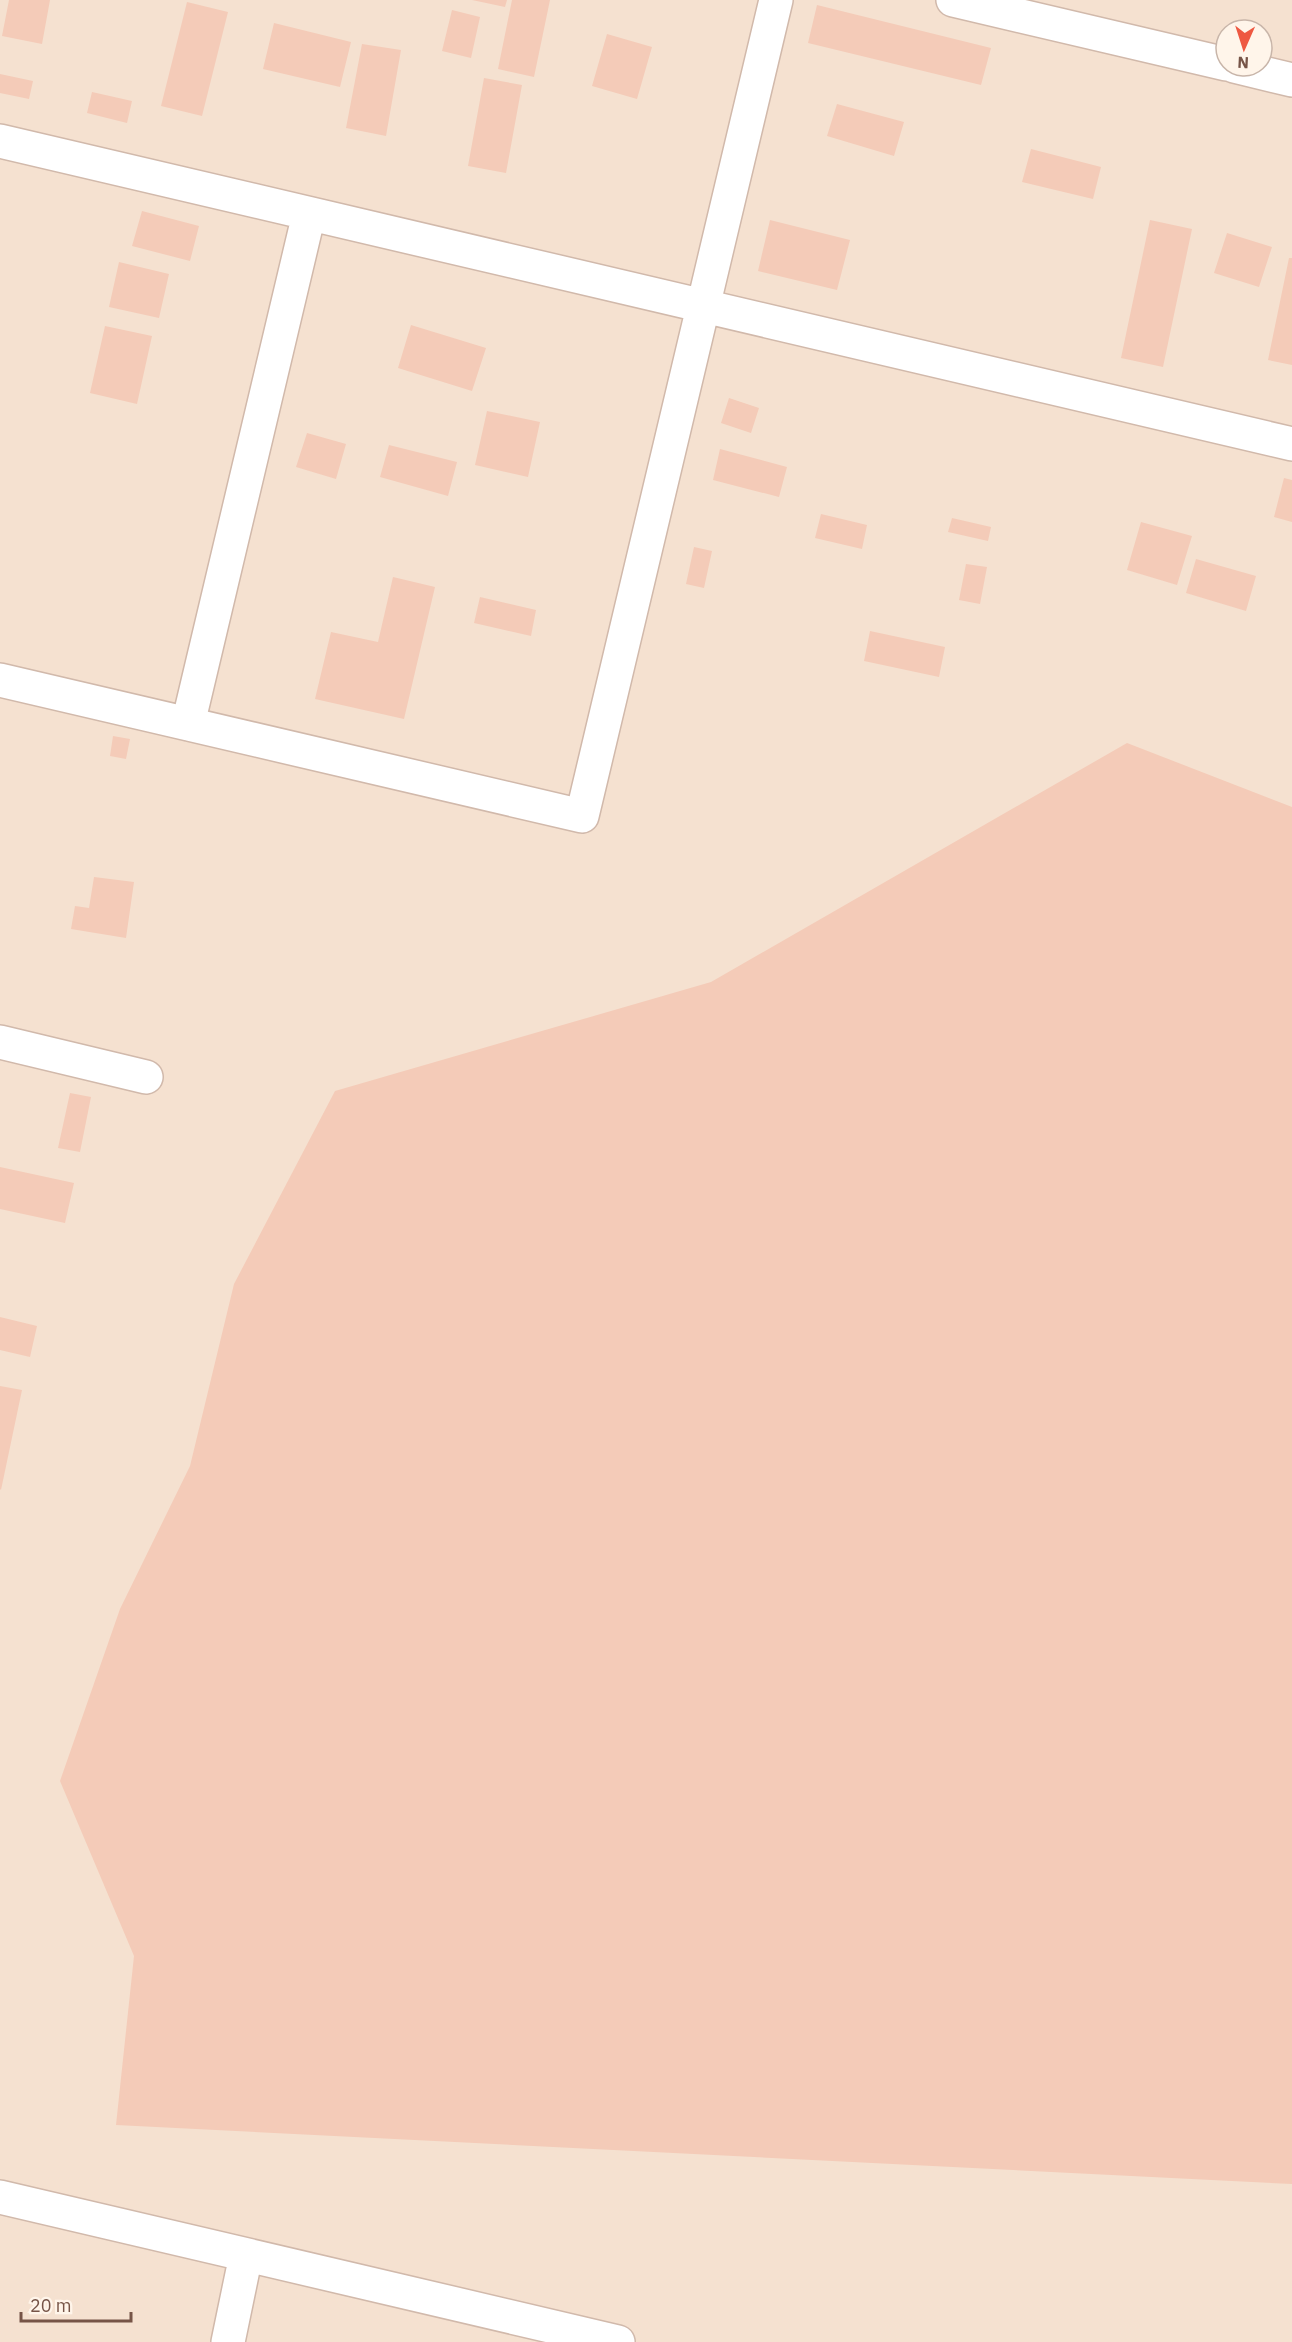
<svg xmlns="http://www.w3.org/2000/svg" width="1292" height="2342" viewBox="0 0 1292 2342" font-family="'IBM Plex Sans',sans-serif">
	<rect width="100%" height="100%" fill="#fdf0e2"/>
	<!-- residential -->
	<path fill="#f5e1d0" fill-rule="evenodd" d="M0,0H1292V2342H0ZM1226,30H1262V66H1226Z"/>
	<!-- building -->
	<path fill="#f4cbb8" d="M9,0H50L42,44L2,36Z
		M472,0H507L505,7Z
		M512,0H550L534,77L498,69Z
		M187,2L228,12L202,116L161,106Z
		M817,5L991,48L981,85L808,43Z
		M452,10L480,17L471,58L442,51Z
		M274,23L351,42L340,87L263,69Z
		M607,34L652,47L637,99L592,86Z
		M362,44L401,50L386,136L346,128Z
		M0,74L33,81L29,99L0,93Z
		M484,78L522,85L506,173L468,166Z
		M92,92L132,101L127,123L87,113Z
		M837,104L904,122L894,156L827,136Z
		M1031,149L1101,167L1093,199L1022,182Z
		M142,211L199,226L190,261L132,246Z
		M770,220L850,240L837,290L758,271Z
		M1150,220L1192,229L1163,367L1121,358Z
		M1227,233L1272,247L1259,287L1214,273Z
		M1289,258H1292V365L1268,360Z
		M119,262L169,274L159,318L109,307Z
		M411,325L486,348L472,391L398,368Z
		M105,326L152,336L137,404L90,393Z
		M729,398L759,408L751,433L721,423Z
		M487,411L540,422L528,477L475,465Z
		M307,433L346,444L336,479L296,467Z
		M389,445L457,462L448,496L380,477Z
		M720,449L787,467L779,497L713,480Z
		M1284,478L1292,480V522L1274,517Z
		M821,514L867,525L862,549L815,538Z
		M952,518L991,527L988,541L948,532Z
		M1141,522L1192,536L1177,585L1127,570Z
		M694,547L712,551L704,588L686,584Z
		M1196,559L1256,576L1246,611L1186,593Z
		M966,564L987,567L980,604L959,600Z
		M393,577L435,587L404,719L315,699L331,632L378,642Z
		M480,597L536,610L531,636L474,623Z
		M870,631L945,647L939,677L864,661Z
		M113,736L130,739L126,759L110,756Z
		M1127,743L1292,807V2184L116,2125L134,1956L60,1781L120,1609L190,1466L234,1284L335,1091L711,982Z
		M94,877L134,882L126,938L71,929L75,906L89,908Z
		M70,1093L91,1097L80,1152L58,1148Z
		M0,1167L74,1183L65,1223L0,1209Z
		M0,1317L37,1326L30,1357L0,1350Z
		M0,1386L22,1390L1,1490L0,1489Z"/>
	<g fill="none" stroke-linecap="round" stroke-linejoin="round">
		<defs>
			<path id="minor" d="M953,0L1226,64
				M1234,66L1292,80
				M0,141L1292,444
				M0,680L582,816L776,0
				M188,724L309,214
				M0,1042L146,1077
				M0,2197L618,2342
				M228,2342L246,2255"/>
		</defs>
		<!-- minor casing -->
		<use href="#minor" stroke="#d1b9ab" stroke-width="36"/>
		<!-- minor -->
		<use href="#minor" stroke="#fff" stroke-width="33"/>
	</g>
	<!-- north arrow -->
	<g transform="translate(1244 48) rotate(183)"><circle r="28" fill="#fff5ea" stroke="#c8b5a9" stroke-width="1.5"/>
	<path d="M0-4.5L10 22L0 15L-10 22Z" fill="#ee5841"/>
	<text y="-9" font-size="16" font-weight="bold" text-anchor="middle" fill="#765447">N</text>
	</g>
	<!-- scale -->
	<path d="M21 2312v9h110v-9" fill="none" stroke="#765447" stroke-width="3"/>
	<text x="30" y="2312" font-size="18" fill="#765447" stroke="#fff5ea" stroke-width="4.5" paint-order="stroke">20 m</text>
</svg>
